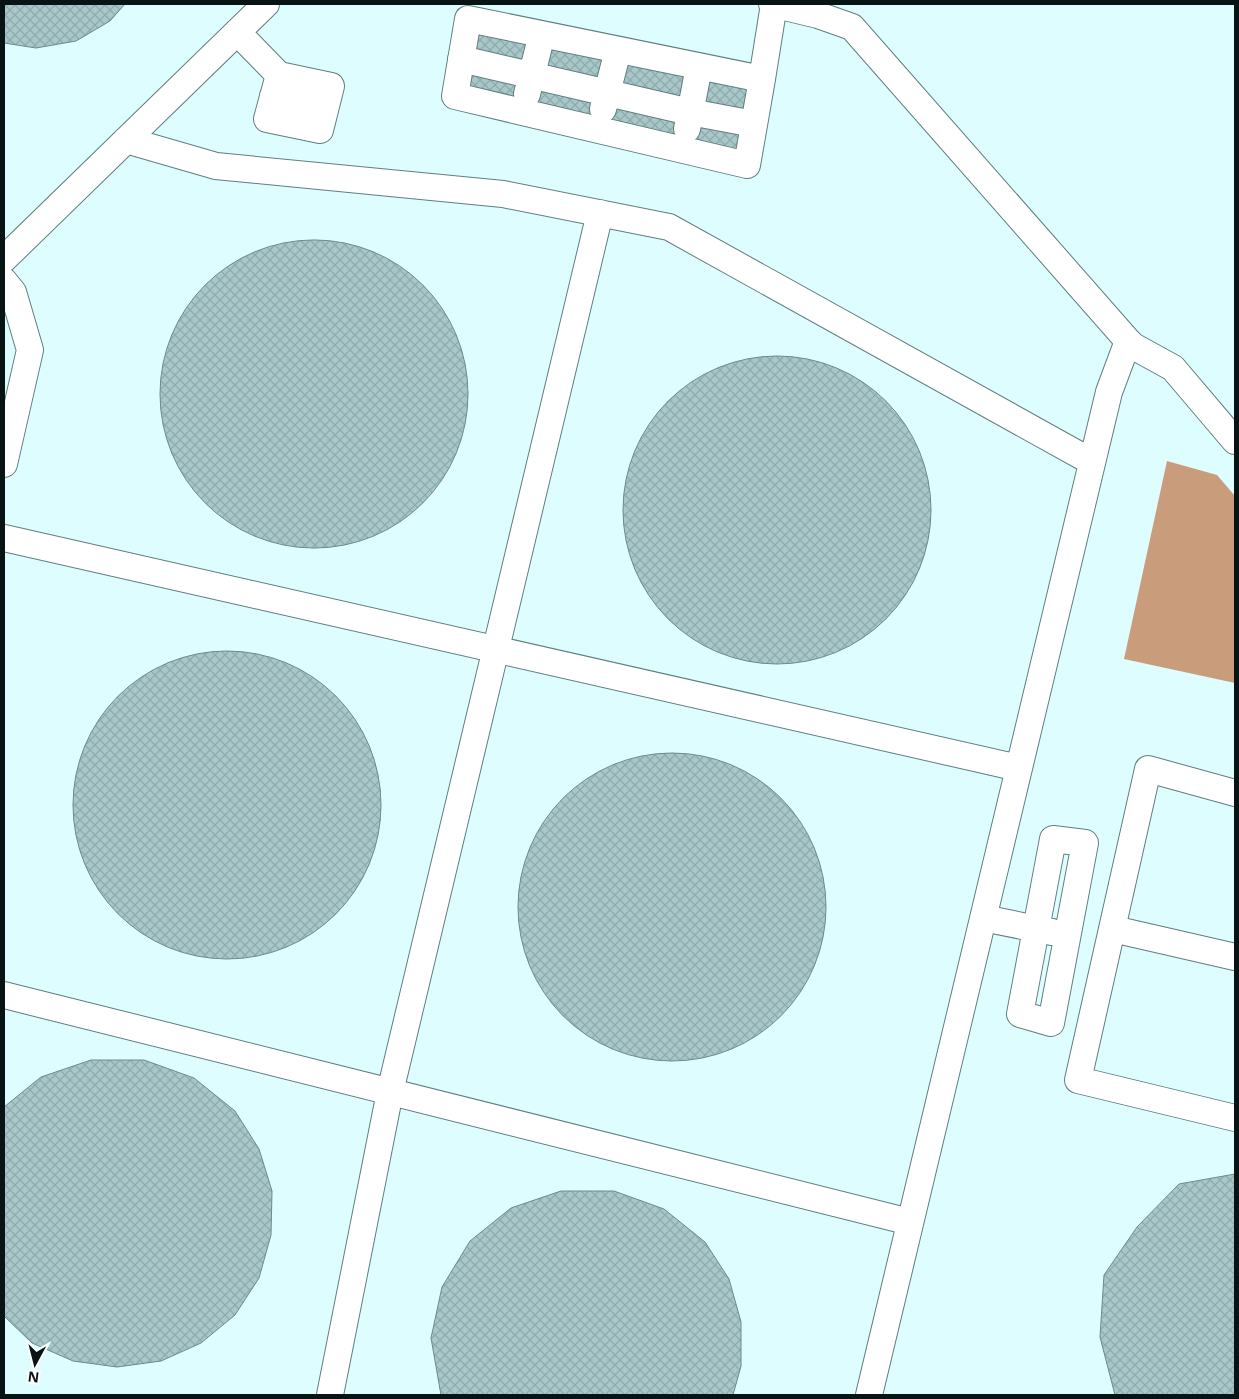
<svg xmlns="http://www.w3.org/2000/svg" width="1239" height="1399" viewBox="0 0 1239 1399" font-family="'Open Sans',sans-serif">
	<defs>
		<pattern id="building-cross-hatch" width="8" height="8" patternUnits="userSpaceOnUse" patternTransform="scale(1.25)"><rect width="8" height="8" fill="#a8c7c9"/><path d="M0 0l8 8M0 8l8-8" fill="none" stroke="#8faaac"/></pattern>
	</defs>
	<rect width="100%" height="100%" fill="#ddfdfe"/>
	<!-- water -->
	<path fill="#c99d7b" d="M1167,461L1217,475L1235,496V683L1124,659Z"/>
	<!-- building -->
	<path fill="url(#building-cross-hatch)" stroke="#6c8a8b" d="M4,4H125L110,21L76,41L36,48L4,43Z
		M458,9L769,74L751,174L442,101Z
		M160 394a154 154 0 1 1 308 0a154 154 0 1 1-308 0Z
		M623 510a154 154 0 1 1 308 0a154 154 0 1 1-308 0Z
		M73 805a154 154 0 1 1 308 0a154 154 0 1 1-308 0Z
		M518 907a154 154 0 1 1 308 0a154 154 0 1 1-308 0Z
		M91,1060H144L194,1078L235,1111L259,1149L272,1191L271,1235L259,1278L235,1315L201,1343L161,1361L117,1367L73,1361L32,1343L4,1316V1107L41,1077Z
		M1235,1174V1395H1115L1100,1337L1104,1275L1137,1227L1179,1184Z
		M561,1191H614L664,1209L705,1242L729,1279L741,1322V1366L733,1395H441L431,1338L442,1287L470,1241L511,1208Z"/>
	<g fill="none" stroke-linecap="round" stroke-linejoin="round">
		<defs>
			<path id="minor" d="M772,4L818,15L852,27L1128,341L1133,346L1173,368L1235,441
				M468,19L762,79L747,165L455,96Z
				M237,32L279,75
				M461,59L690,112L754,124
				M279,75L331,86L320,130L267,119Z
				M762,79L774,4
				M527,94L542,34
				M273,96L325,110
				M603,109L618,50
				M687,129L699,67
				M126,140L216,166L503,194L669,227L1092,462
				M4,259L266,4
				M4,281L13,292L30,350L4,464
				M4,538L1019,768
				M1235,793L1148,769L1078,1080L1235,1118
				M1053,839L1085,843L1051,1023L1020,1014Z
				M983,918L1052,932
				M1113,929L1235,957
				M4,995L910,1222
				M330,1395L390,1092L600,213
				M869,1395L1109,392L1128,341"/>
		</defs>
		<!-- minor casing -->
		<use href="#minor" stroke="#617e7f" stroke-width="28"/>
		<!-- minor -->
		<use href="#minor" stroke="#fff" stroke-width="26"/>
	</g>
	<!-- border -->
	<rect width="1239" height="1399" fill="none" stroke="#081314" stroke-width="10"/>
	<!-- north arrow -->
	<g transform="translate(35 1364) rotate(187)" stroke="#ffffff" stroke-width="4" paint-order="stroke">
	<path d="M0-4L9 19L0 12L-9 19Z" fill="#081314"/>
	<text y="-8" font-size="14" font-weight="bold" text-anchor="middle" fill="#081314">N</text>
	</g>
</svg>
